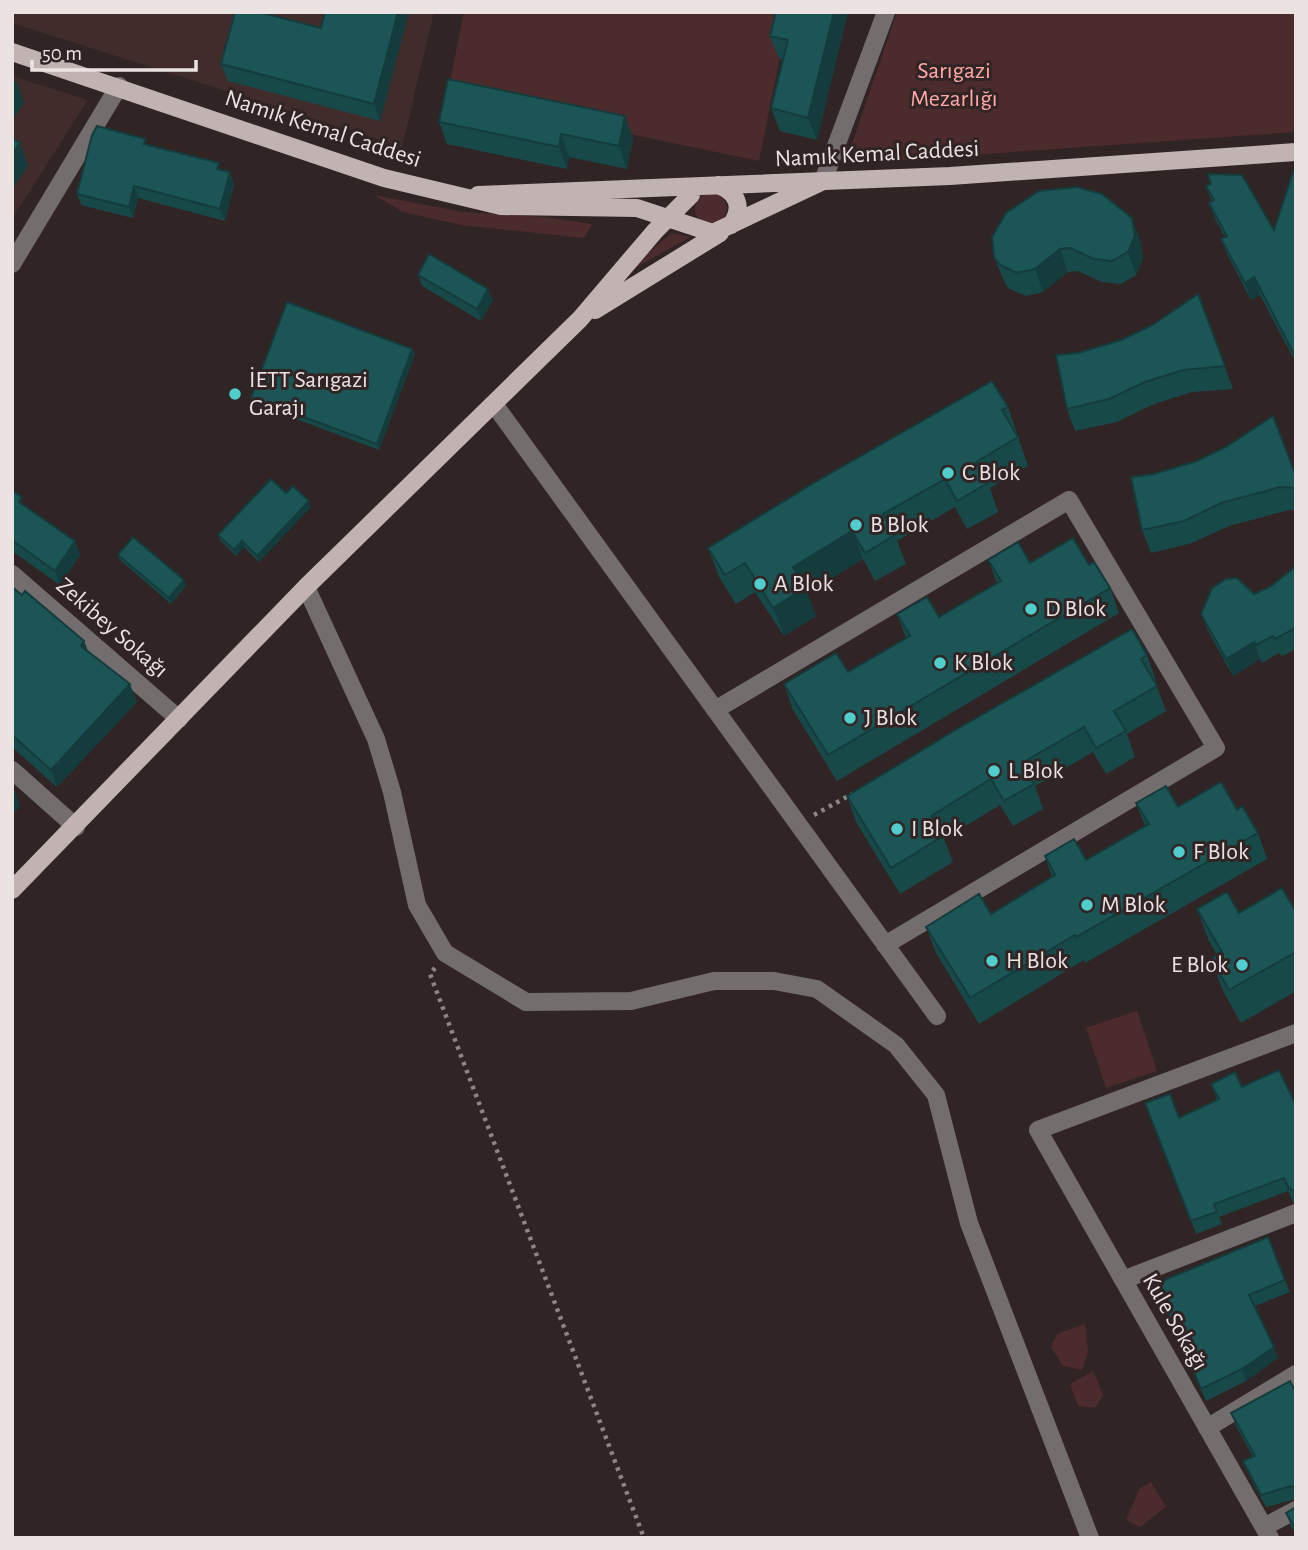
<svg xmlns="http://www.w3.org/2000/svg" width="1308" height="1550" viewBox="0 0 1308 1550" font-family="'Alegreya Sans',sans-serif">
	<rect width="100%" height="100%" fill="#312424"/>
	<!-- built -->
	<path fill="#3f2c2b" d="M12,12H434L402,147L12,23Z
		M12,76L88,100L12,219Z"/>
	<!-- green -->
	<path fill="#4b2b2b" d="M464,12H789L759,161L447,96Z
		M897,12H1296V132L845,164Z
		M695 209a16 16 0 1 1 32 0a16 16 0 1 1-32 0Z
		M374,195L463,212L545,217L592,224L584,238L461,225L403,212Z
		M672,233L690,237L618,278Z
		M1137,1011L1157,1071L1106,1088L1086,1028Z
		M1085,1324L1088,1352L1082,1370L1063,1366L1051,1347L1057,1334Z
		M1093,1371L1103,1395L1095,1408L1078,1406L1070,1384Z
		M1151,1482L1166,1507L1140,1527L1126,1520L1140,1488Z"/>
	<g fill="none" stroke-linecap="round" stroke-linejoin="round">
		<!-- path -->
		<path stroke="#8f8584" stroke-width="4.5" stroke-dasharray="3.5 5" stroke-linecap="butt" d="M814,815L852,794
			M435,968L430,974L644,1538"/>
		<!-- minor -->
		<path stroke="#746d6d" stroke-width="18" d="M823,181L886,12
			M12,264L119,86
			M494,404L937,1016
			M12,574L179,719
			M306,587L376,739L392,792L417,905L445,953L526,1002L631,1001L714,981H774L817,989L896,1045L936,1095L969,1223L1090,1538
			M715,710L1069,500L1216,748L885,945
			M12,770L76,827
			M1123,1280L1296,1213
			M1207,1428L1296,1374
			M1264,1527L1296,1510
			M1270,1538L1038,1130L1296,1033"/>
		<!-- major -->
		<path stroke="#c1b3b2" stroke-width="18" d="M12,52L384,178L501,206L637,208L713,233L823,181
			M718,185C737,192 744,207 731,225
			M478,195L950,176L1296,152
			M595,310L720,233
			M12,890L306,587L580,319L655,231L691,195"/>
	</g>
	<!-- wall -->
	<path fill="#184949" d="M325,12H409L380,121L228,81L221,64L321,28Z
		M776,12H848L817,140L780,131L771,108L783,60L779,58L770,36Z
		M625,116L633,139L627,169L569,157L567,169L447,144L439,122Z
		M148,145L230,172L234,184L225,221L138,198L133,218L81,205L77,194Z
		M1296,163V363L1260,295L1251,300L1228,256L1221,239L1225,237L1216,221L1209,203L1212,202L1206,186L1274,230Z
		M1140,240L1143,258L1136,275L1121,284L1102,282L1078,271L1068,272L1043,292L1026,296L1008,288L1003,279L994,257Z
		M418,275L493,300L481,321L422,286Z
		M1198,294L1233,389L1192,392L1154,404L1117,422L1075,431L1067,409L1078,353L1121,340L1151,326Z
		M412,349L415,354L379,450L253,403L251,398Z
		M1008,407L1028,466L990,488L998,512L967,529L955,507L897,541L906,564L875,581L863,559L807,593L816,616L784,636L755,592L736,604L719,577L708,548Z
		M1296,476V510H1289L1229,526L1192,543L1151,553L1142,530Z
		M12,491L25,506L75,541L80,555L60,585L12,551Z
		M286,493L311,507L259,562L244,547L236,556L220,540L218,535Z
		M118,555L184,580L186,586L171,604L120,560Z
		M988,560L1030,563L1089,565L1110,588L1119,613L837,781L793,710L784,684L848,672L906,638L897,614L939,617L997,583Z
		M1296,566V649L1282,656L1279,653L1262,663L1260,659L1233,676L1208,631L1201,614L1270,587Z
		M12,587L84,641L88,652L137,702L57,787L12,747Z
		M1147,655L1156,681L1155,682L1166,711L1127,734L1135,757L1106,774L1093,752L1035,786L1043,809L1013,826L1000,805L944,839L953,862L900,894L856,822L847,796Z
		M1136,803L1178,807L1237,810L1258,833L1267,859L1085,963L1084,960L979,1024L936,953L926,927L991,914L1052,877L1045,856L1086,860L1145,826Z
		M1197,909L1239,913L1296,912V991L1241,1023L1223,991L1211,959L1217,955L1209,941Z
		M1211,1084L1242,1087L1296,1105V1203L1293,1202L1288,1191L1219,1217L1222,1224L1196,1234L1145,1103L1179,1118L1217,1100Z
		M1268,1237L1290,1292L1255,1306L1278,1358L1246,1381L1206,1401L1155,1284Z
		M1296,1393V1499L1266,1507L1248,1473L1243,1461L1253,1457L1236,1426L1231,1413Z
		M1296,1507V1534L1291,1526L1286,1513Z"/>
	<!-- shaded-wall -->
	<path fill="#143c3c" d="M398,12H409L380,121L374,104Z
		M834,12H848L817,140L808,118Z
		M16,80L24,103L12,120V85Z
		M625,116L633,139L627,169L619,146Z
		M561,134L569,157L567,169L559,147Z
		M20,143L28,166L12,189V154Z
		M230,172L234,184L225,221L220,209Z
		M134,186L138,198L133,218L129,207Z
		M1132,218L1140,240L1143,258L1136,275L1128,252Z
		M1060,249L1068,272L1043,292L1035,269Z
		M1254,277L1260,295L1251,300L1245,283Z
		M488,289L493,300L481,321L477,309Z
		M412,349L415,354L379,450L377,444Z
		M309,501L311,507L259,562L257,556Z
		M852,531L863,559L807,593L816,616L784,636L773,608L793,567Z
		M75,541L80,555L60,585L55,571Z
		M242,541L244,547L236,556L234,550Z
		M184,580L186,586L171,604L169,598Z
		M84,641L91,659L81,646Z
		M1254,642L1260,659L1233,676L1226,659Z
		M130,684L137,702L57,787L51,770Z
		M15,791L20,806L12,816V794Z
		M1274,1347L1278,1358L1246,1381L1242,1369Z"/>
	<!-- building -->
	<path fill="#1c5555" stroke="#143c3c" stroke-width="2" d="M235,12H259L321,28L325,12H398L374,104L221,64Z
		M776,12H834L808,118L771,108L788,40L770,36Z
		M448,79L625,116L619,146L561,134L559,147L439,122Z
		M97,126L146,139L144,144L219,163L217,169L230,172L220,209L134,186L129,207L77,194L92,135Z
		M12,138L20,143L12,154Z
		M1296,163V358L1254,277L1245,283L1221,239L1227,236L1209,203L1214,200L1206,186L1211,184L1208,174L1242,175L1274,230Z
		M1077,187L1102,194L1132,218L1135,236L1128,252L1112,261L1094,259L1070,248L1060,249L1035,269L1017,273L1000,265L994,257L992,237L1006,213L1039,191Z
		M429,254L488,289L477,309L418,275Z
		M1198,294L1225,366L1184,370L1145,382L1109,399L1067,409L1056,355L1078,353L1121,340L1151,326Z
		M287,302L412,349L377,444L251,398Z
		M992,381L1008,407L1002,410L1018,437L976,462L988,483L957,501L945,479L883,514L895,535L865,553L852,531L793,567L805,588L773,608L745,563L725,575L708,548L812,484Z
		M1273,416L1296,476V488L1280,487L1221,503L1184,521L1142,530L1131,477L1154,474L1197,461L1226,447Z
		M271,479L286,493L293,486L309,501L257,556L242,541L234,550L218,535Z
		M12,491L22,497L19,502L75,541L55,571L12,540Z
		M133,537L184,580L169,598L118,555Z
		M1073,538L1089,565L1094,562L1110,588L828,755L784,684L836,653L848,672L910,636L897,614L927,597L939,617L1001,581L988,560L1018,542L1030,563Z
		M1296,566V628L1275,639L1273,636L1256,645L1254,642L1226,659L1201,614L1212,588L1226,579L1237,578L1254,594L1270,587Z
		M12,587L22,595L25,591L84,641L81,646L130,684L51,770L12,735Z
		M1132,629L1147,655L1141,659L1157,686L1114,711L1126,731L1096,748L1084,727L1022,763L1034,784L1004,801L991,779L931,816L943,836L891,868L847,796L957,729Z
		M1221,782L1237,810L1242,806L1258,833L1076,937L1075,935L970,998L926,927L979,894L991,914L1055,875L1045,856L1074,839L1086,860L1149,824L1136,803L1166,786L1178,807Z
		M1282,888L1296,912V952L1229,990L1211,959L1222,952L1197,909L1227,892L1239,913Z
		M1279,1070L1296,1105V1191L1289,1189L1284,1178L1214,1204L1217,1212L1191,1221L1145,1103L1170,1094L1179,1118L1219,1099L1211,1084L1235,1072L1242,1087Z
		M1268,1237L1285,1280L1249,1295L1274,1347L1242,1369L1201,1389L1155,1284Z
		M1290,1381L1296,1393V1488L1291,1486L1261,1495L1243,1461L1255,1456L1231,1413Z
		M1296,1507V1529L1286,1513Z"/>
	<!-- markers -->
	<g fill="#52cdcd" stroke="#312424" stroke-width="2.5">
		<circle cx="235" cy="394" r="7"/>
		<circle cx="948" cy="473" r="7"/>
		<circle cx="856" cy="525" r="7"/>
		<circle cx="760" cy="584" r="7"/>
		<circle cx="1031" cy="609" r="7"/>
		<circle cx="940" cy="663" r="7"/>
		<circle cx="850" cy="718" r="7"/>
		<circle cx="994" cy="771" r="7"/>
		<circle cx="897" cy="829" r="7"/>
		<circle cx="1179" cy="852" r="7"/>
		<circle cx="1087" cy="905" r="7"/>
		<circle cx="992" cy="961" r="7"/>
		<circle cx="1242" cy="965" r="7"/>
	</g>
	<g text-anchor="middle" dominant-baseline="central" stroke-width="6" stroke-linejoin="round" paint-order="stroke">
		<!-- park labels -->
		<g font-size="24" fill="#ffa8a7" stroke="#312424">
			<text x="954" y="71">Sarıgazi<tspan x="954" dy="28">Mezarlığı</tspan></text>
		</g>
		<!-- street labels -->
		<g font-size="24" fill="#ebe3e2" stroke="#312424">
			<text transform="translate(323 129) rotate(18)">Namık Kemal Caddesi</text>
			<text transform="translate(877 154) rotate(-3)">Namık Kemal Caddesi</text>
			<text transform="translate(112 628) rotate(41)">Zekibey Sokağı</text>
			<text transform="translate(1175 1322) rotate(60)">Kule Sokağı</text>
		</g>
		<!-- poi labels -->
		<g font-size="24" fill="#ebe3e2" stroke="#312424" text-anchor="start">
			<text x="249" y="380">İETT Sarıgazi<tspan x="249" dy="28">Garajı</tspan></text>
			<text x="962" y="473">C Blok</text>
			<text x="870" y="525">B Blok</text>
			<text x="774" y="584">A Blok</text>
			<text x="1045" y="609">D Blok</text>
			<text x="954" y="663">K Blok</text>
			<text x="864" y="718">J Blok</text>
			<text x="1008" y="771">L Blok</text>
			<text x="911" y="829">I Blok</text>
			<text x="1193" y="852">F Blok</text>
			<text x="1101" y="905">M Blok</text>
			<text x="1006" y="961">H Blok</text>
			<text x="1228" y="965" text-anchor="end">E Blok</text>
		</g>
	</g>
	<!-- border -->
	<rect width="1308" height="1550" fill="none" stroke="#ebe3e2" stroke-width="28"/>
	<!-- scale -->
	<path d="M32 60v10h164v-10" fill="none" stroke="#ebe3e2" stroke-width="3.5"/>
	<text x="42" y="60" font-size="21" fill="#ebe3e2" stroke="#312424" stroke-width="5" paint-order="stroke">50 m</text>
</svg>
